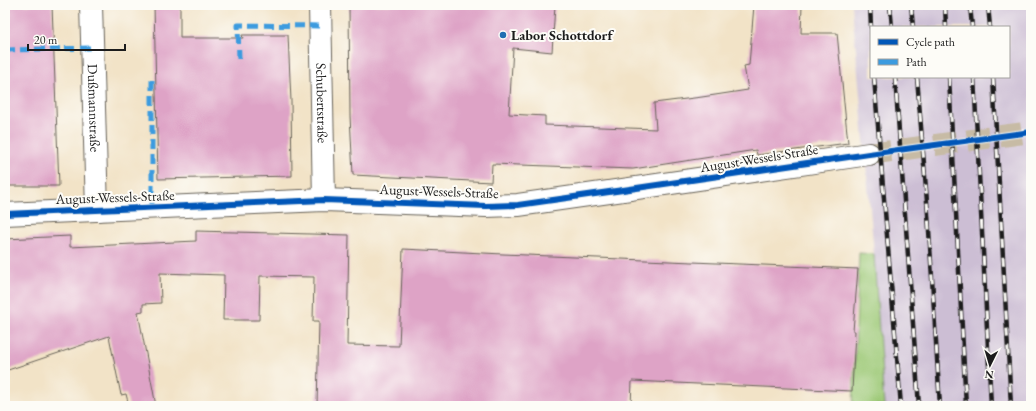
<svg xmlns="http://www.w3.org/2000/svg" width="1036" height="411" viewBox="0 0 1036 411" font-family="'EB Garamond',serif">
	<rect width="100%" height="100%" fill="#fdfcf7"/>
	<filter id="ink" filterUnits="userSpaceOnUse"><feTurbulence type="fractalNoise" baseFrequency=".025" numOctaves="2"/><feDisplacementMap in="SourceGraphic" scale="8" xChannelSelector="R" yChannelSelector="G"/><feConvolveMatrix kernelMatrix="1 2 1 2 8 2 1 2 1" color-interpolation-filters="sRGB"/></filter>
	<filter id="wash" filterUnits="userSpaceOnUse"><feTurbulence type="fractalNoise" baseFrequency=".012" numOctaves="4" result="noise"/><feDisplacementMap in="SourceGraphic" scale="16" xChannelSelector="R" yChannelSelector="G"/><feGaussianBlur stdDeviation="0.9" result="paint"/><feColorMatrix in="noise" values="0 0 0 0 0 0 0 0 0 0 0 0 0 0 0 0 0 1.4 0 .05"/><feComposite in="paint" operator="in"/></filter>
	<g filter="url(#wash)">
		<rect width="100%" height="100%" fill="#f2e3c7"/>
		<!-- industrial -->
		<path fill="#ccbed4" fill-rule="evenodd" d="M852,5H1031V406H884L874,254ZM871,27H1009V77H871Z"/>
		<!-- green -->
		<path fill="#9dc977" stroke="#5c724a" d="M859,253L874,254L884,406H853Z"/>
		<g id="blocks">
			<!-- building -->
			<path fill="#dea3c6" d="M5,5H52L59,186H5Z
				M154,5H180V38H243L242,35H288L291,101L292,176L158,179Z
				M349,5H555L552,52L513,48L509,114L545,116V125L656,129L654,103L702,97L748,90L744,66L749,65L754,5H802L801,33H837L848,143L757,155L756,150L633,169L492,164L491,182L353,175L350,116Z
				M196,231L349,235L347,345L399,346L403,249L503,254L858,269L853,331H855L852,391L632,381L631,406H317L319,321H313L314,277L260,276L259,320H223L224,275L160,273L161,303L143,304V311L138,312L156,406H129L126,394L121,395L109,336L5,371V239L70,236V247L196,241Z"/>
		</g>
	</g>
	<g filter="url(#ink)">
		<use href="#blocks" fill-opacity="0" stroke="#676258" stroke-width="1"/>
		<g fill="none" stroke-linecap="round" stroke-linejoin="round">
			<!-- minor-tunnel -->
			<path stroke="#c7bba5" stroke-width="22" stroke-dasharray="22 11" stroke-linecap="butt" d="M869,154L1031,132"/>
			<defs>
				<g id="minor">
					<path id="s1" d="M91,5L97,210"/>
					<path id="s2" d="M320,5L324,200"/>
					<path d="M5,214L324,200L486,206L518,205L623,190L869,154"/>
				</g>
			</defs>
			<!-- minor casing -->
			<use href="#minor" stroke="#676258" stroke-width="24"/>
			<!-- minor -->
			<use href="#minor" stroke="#fff" stroke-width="22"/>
			<defs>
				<path id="rail" d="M870,5L871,27
					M890,5L892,27
					M911,5L913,27
					M945,5L946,27
					M970,5L972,27
					M988,5L990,27
					M874,77L901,406
					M895,77L919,406
					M917,77L928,214L940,406
					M949,77L966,406
					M974,77L991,406
					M993,77L1000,202L1011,406"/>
			</defs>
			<!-- rail casing -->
			<use href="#rail" stroke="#1c1c1c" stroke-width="4.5"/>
			<!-- rail -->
			<use href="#rail" stroke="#fdfcf7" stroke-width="3" stroke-dasharray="9" stroke-linecap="butt"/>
			<!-- quiet -->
			<path stroke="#3c9bdf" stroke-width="5" stroke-dasharray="10 5" stroke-linecap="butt" d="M5,50L92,48
				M239,59L238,25L320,26
				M152,80V208"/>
			<defs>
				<path id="cycleway" d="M5,214L324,200L486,206L518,205L623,190L869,154L1031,132"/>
			</defs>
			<!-- cycleway casing -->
			<use href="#cycleway" stroke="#fdfcf7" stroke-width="8"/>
			<!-- cycleway -->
			<use href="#cycleway" stroke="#0057b8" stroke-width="6"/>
		</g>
	</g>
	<!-- markers -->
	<circle fill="#1f6fb2" stroke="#fdfcf7" stroke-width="1.5" cx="503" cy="35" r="4"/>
	<g text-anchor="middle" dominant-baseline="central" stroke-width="4" stroke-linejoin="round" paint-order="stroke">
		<!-- poi labels -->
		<g font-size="14" font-weight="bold" fill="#1c1c1c" stroke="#fdfcf7" text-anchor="start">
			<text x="511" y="35">Labor Schottdorf</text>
		</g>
		<!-- street labels -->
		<g font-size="14" fill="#1c1c1c" stroke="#fdfcf7">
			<text stroke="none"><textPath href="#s2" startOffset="98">Schubertstraße</textPath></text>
			<text stroke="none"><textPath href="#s1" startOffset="103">Dußmannstraße</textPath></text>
			<text transform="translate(759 158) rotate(-9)">August-Wessels-Straße</text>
			<text transform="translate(439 191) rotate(2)">August-Wessels-Straße</text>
			<text transform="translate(115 197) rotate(-2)">August-Wessels-Straße</text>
		</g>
	</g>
	<!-- margin -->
	<rect width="1036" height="411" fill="none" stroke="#fdfcf7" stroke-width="20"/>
	<!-- legend -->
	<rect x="870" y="26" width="140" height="52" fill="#fdfcf7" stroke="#a3a29f"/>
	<rect x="878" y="39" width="20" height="6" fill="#0057b8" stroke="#a3a29f"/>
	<text x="906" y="46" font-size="12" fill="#1c1c1c">Cycle path</text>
	<rect x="878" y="59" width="20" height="6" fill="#3c9bdf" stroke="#a3a29f"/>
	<text x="906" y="66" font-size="12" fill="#1c1c1c">Path</text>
	<!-- north arrow -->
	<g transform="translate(990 365) rotate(185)" stroke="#fdfcf7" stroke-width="3" paint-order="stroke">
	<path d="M0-3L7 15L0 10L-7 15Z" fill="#1c1c1c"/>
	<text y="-6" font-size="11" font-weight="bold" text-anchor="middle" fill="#1c1c1c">N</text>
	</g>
	<!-- scale -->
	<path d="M28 44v6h97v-6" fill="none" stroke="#1c1c1c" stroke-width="2"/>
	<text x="34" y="44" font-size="12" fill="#1c1c1c" stroke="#fdfcf7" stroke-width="3" paint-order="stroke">20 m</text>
</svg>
